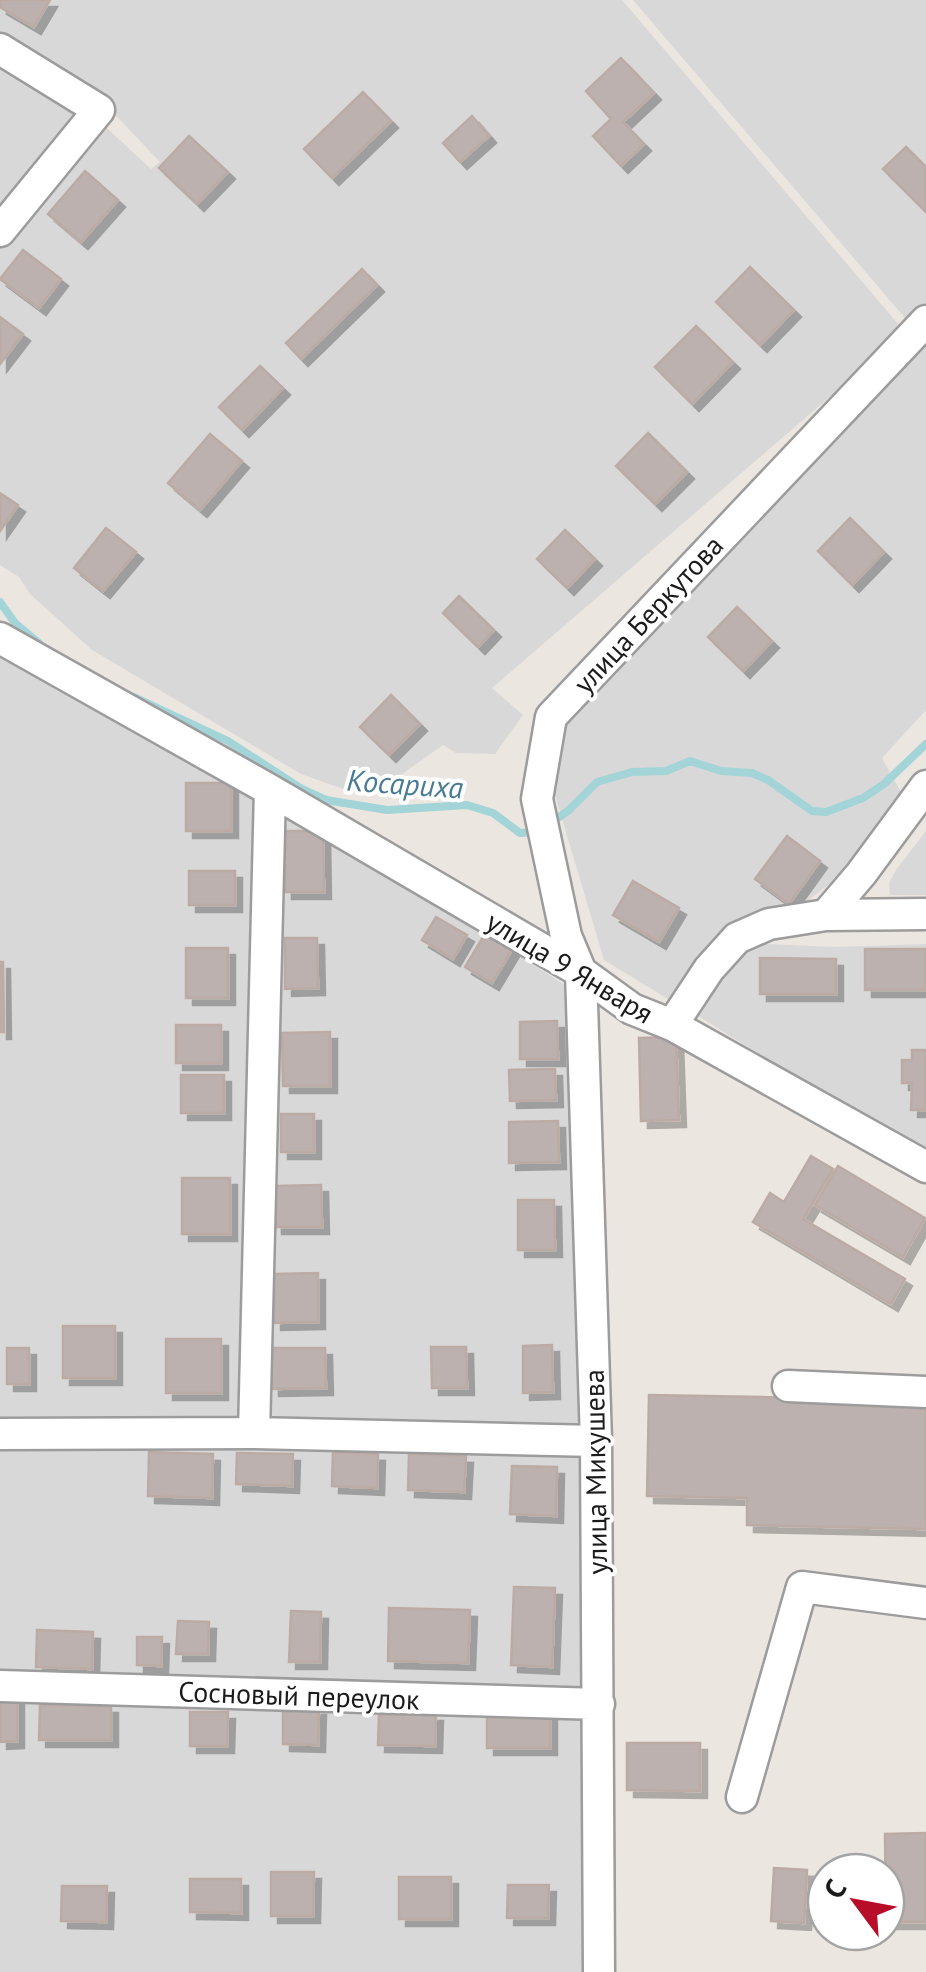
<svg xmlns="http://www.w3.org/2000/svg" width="926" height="1972" viewBox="0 0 926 1972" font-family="'PT Sans',sans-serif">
	<defs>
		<filter id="shadow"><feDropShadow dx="7" dy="7" stdDeviation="0" flood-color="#0004"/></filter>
	</defs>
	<rect width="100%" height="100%" fill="#ece6e1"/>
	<!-- residential -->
	<path fill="#d9d8d8" d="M0,0H622L905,332L492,688L523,715L495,754L456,753L443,745L385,786L364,785L343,789L301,774L92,650L30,594L19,577L0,565V236L96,118L151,169L160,162L105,104L0,42Z
		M633,0H926V310L911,325Z
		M0,57L90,113L0,223Z
		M926,334V710L882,758L902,794L847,870L676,1004L604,960L554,792L559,719Z
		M0,643L267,792L249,1429L0,1428Z
		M272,794L577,993L588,1434L258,1427Z
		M926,831V895H890L889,883L896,870Z
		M747,943L835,947L926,944V1159L695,1014Z
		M0,1439L587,1445L590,1698L0,1682Z
		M0,1691L590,1708L588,1972H0Z"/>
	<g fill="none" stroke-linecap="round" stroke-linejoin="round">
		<!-- stream -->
		<path stroke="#a3d4d7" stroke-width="8" d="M0,602L15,623L40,644
			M134,697L228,741L302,789L326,800L387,810L467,805L493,813L520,833L535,832
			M551,823L569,810L597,782L632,772L666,771L690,761L721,771L752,773L768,780L812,811L826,812L863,798L884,784L926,744"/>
	</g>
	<!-- building -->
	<path fill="#bcb1ae" stroke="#bcaba4" stroke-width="2.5" filter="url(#shadow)" d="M0,0H50L34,27L0,7Z
		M621,58L654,93L623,122L644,144L621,166L593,136L611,119L586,91Z
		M363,92L391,121L332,178L304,149Z
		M472,116L489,136L460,162L443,143Z
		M189,136L228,172L197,204L159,168Z
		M906,147L926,167V212L883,169Z
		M85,171L118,200L81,242L48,214Z
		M23,250L61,279L39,308L0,279Z
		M750,267L794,310L760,345L716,302Z
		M362,269L377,285L301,359L286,343Z
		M0,317L23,334L0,364Z
		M696,326L733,362L692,404L655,367Z
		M260,366L283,388L242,430L219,407Z
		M648,433L687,472L655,504L616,466Z
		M210,434L242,461L200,510L168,483Z
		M0,493L18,505L0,531Z
		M850,518L884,552L852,585L818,551Z
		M106,528L136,552L103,591L74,568Z
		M565,530L595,559L567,588L537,559Z
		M459,596L494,630L478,647L443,613Z
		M737,607L772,641L743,671L708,637Z
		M391,695L420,724L389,755L360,727Z
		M186,783H231V831H186Z
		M284,831H323L324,892H285Z
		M787,836L820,861L789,904L755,879Z
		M189,871H235V905H189Z
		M633,881L679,908L659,942L613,915Z
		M436,917L467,935L453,959L422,940Z
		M486,932L513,948L492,983L465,967Z
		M285,938H317L318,988L285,989Z
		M186,948H228V998H186Z
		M865,949H926V990H865Z
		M760,958L836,959V994H760Z
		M0,962H3L4,1032H0Z
		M557,1021L558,1059H520V1022Z
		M176,1025H221V1063H176Z
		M330,1032V1086H283L282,1033Z
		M676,1037L679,1120L641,1121L639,1038Z
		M912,1050H926V1110H911L912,1083H902V1060H912Z
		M555,1069L556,1100L510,1101L509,1070Z
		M181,1075H224V1113H181Z
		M281,1114H314V1152H281Z
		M558,1121L559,1162L509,1163V1122Z
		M811,1156L833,1169L803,1219L905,1279L891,1304L753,1222L770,1193L784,1202Z
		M838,1166L925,1218L903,1257L815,1205Z
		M182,1178H230V1234H182Z
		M321,1185L322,1227H275L274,1186Z
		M518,1200H554L555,1250H518Z
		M318,1273V1322L274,1323V1274Z
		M63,1326H115V1378H63Z
		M166,1339H221V1393H166Z
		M552,1345L553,1392L523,1393V1346Z
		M431,1347H466L467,1388H432Z
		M7,1348H29V1384H7Z
		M271,1348H325L326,1388L272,1389Z
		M649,1395L926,1400V1529L747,1525V1498L647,1496Z
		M149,1452L213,1454L212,1498L148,1496Z
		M333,1452L378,1454L377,1488L332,1486Z
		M237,1453L293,1454L292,1486L236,1484Z
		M409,1454L466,1456L464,1492L408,1490Z
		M512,1466L557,1467L556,1516L510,1514Z
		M514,1587L555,1588L552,1667L511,1665Z
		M389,1608L470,1610L468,1663L388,1661Z
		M291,1611L321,1612L320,1662H289Z
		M178,1621L209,1622L208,1654H176Z
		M37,1630L93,1632L92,1669L36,1667Z
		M137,1637H162L161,1666L137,1665Z
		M17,1694V1741L0,1742V1695Z
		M40,1705L111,1706V1740H39Z
		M283,1708H319L318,1745L283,1744Z
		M487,1711H550V1748H487Z
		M190,1712H228L227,1746H190Z
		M379,1714H436L435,1746L378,1745Z
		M627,1743H700V1791L627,1790Z
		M926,1833V1922H886L885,1834Z
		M774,1868L807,1870L804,1923L771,1921Z
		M271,1872H314L313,1916H271Z
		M399,1877H451V1919H399Z
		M190,1879H241V1913L190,1912Z
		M508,1885H549L548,1918H507Z
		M62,1886H107L106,1922L61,1921Z"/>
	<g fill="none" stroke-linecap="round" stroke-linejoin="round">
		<defs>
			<path id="minor" d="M0,49L99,110L0,231
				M0,638L270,790L581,972L632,1009L672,1025L926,1167
				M826,915L926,914
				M672,1025L709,969L737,938L769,924L826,915L861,874L926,786
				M788,1386L926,1392
				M254,1433L270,790
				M0,1434L254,1433L596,1441
				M0,1686L599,1704
				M742,1797L802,1587L926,1603
				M599,1972L596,1441L581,972L566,936L537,799L551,717L926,321"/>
		</defs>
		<!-- minor casing -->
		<use href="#minor" stroke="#9c9c9c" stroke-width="35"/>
		<!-- minor -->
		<use href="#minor" stroke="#fff" stroke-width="30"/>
	</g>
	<g text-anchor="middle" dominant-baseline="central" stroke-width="8" stroke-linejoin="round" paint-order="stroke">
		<!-- street labels -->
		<g font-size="28" fill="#1b1b1b" stroke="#fff">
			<text transform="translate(648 614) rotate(-47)">улица Беркутова</text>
			<text transform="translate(570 967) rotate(31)">улица 9 Января</text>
			<text transform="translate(595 1472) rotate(-91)">улица Микушева</text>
			<text transform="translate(299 1695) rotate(2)">Сосновый переулок</text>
		</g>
		<!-- water labels -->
		<g font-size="30" font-style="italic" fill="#497b94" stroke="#fff">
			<text transform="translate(405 783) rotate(4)">Косариха</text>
		</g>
	</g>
	<!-- north arrow -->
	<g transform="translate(856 1902) rotate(302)"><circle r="48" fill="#ffffff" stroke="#a4a4a4" stroke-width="2.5"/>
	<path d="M0-8L18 38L0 25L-18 38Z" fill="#b80d29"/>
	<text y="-15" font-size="28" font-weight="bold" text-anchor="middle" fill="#1b1b1b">С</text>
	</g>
</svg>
